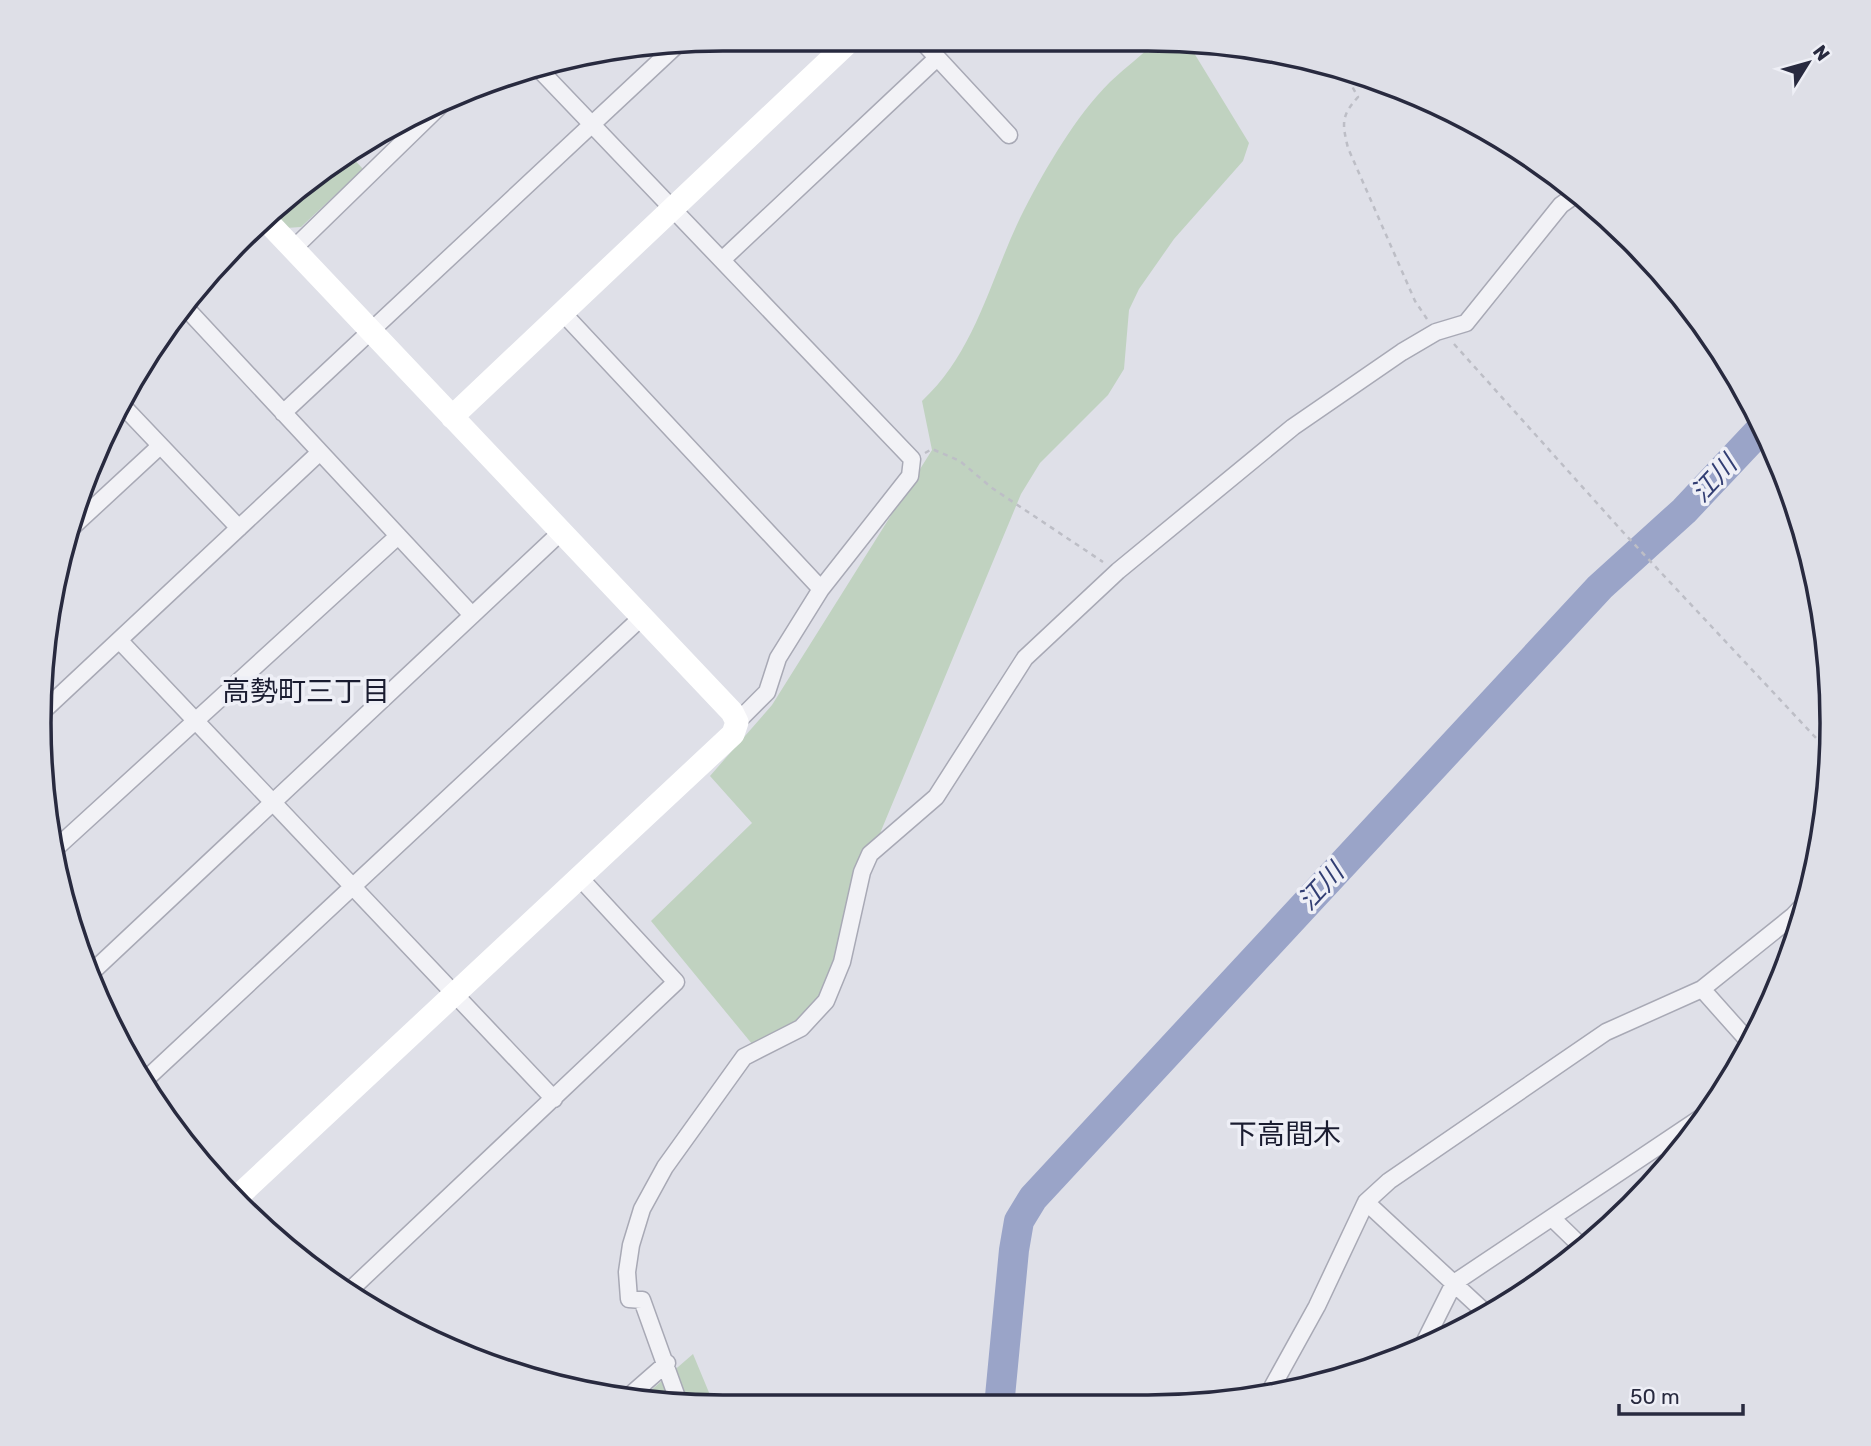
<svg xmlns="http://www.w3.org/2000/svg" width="1871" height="1446" viewBox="0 0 1871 1446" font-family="Rubik,'Noto Sans JP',sans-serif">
	<rect width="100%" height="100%" fill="#dfe0e8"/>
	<!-- green -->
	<path fill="#c0d2c0" d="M1158,40H1181L1191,48L1249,143L1243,161L1174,239L1139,289L1129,310L1124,369L1108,395L1040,463L1021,494L881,831L826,1001L757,1050L651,921L752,823L710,776L772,705L932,450L922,401C977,350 991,275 1024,210C1047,166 1075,117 1110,82C1126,67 1143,54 1158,40Z
		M349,154L363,169L301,227L286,228L272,214Z
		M693,1354L715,1407L641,1399Z"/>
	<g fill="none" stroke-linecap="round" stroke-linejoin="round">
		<!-- river -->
		<path stroke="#9aa4c8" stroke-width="30" d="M999,1407L1014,1250L1019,1221L1033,1198L1600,587L1684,511L1762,428"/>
		<defs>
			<path id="street" d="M920,39L1009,135
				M536,66L912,459L910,476L821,589L778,658L767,692L737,722
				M293,249L441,105
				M722,260L937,58
				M186,308L472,615
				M562,312L821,589
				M121,404L239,528
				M283,413L678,44
				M67,532L160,446
				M119,640L554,1099
				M40,714L320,452
				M55,849L398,536
				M92,972L561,532
				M1702,989L1751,1044
				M143,1082L642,617
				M1662,1144L1675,1157
				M1366,1202L1489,1316
				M1552,1218L1584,1249
				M346,1294L676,982L580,878
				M1422,1347L1454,1283L1708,1113
				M1270,1391L1317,1306L1366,1202L1389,1181L1606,1032L1702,989L1793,916L1809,899
				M627,1398L667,1363
				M679,1403L642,1300L629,1299L627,1272L631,1245L642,1209L665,1167L744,1057L801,1028L826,1001L842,962L862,872L870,854L936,797L1025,658L1118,571L1293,427L1402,352L1436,332L1466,323L1561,205L1578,193"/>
		</defs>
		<!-- street casing -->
		<use href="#street" stroke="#a8a9b5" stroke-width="19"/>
		<!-- path -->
		<path stroke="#bdbec6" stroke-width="2.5" stroke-dasharray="5 5" stroke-linecap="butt" d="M1343,70L1358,97C1341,116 1342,123 1348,148L1415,301L1427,319
			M1454,344L1622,531L1831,754
			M925,453L932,449L960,461L992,488L1103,562"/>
		<!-- street -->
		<use href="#street" stroke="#f2f2f6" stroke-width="16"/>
		<!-- secondary -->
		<path stroke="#fff" stroke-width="23" d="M452,417L852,39
			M234,1200L733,734L737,722L732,712L265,219"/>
	</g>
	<g text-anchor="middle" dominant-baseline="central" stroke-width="7" stroke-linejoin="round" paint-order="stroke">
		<!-- water labels -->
		<g font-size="26" font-style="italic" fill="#323e73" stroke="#eeeff6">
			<text transform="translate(1714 479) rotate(-47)">江川</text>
			<text transform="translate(1321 887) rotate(-47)">江川</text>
		</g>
		<!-- quarter labels -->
		<g font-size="28" fill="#1a1c30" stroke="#eeeff6">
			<text x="306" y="691">高勢町三丁目</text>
			<text x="1285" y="1134">下高間木</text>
		</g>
	</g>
	<!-- crop -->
	<path d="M0 0H1871V1446H0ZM723 51H1148A672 672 0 0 1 1820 723V723A672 672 0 0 1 1148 1395H723A672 672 0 0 1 51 723V723A672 672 0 0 1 723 51Z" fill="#dedfe7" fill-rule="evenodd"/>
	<path fill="none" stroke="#282a3f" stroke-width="3.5" d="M723 51H1148A672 672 0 0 1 1820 723V723A672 672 0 0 1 1148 1395H723A672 672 0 0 1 51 723V723A672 672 0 0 1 723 51Z"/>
	<!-- north arrow -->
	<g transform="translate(1808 63) rotate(53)" stroke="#eeeff6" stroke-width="5" paint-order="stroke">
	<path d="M0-5L12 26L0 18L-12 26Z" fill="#282a3f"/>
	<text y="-10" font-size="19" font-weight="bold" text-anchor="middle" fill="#282a3f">N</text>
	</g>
	<!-- scale -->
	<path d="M1619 1404v10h124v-10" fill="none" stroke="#282a3f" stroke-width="3.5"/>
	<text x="1630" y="1404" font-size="21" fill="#282a3f" stroke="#eeeff6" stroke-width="5" paint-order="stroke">50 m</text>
</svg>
